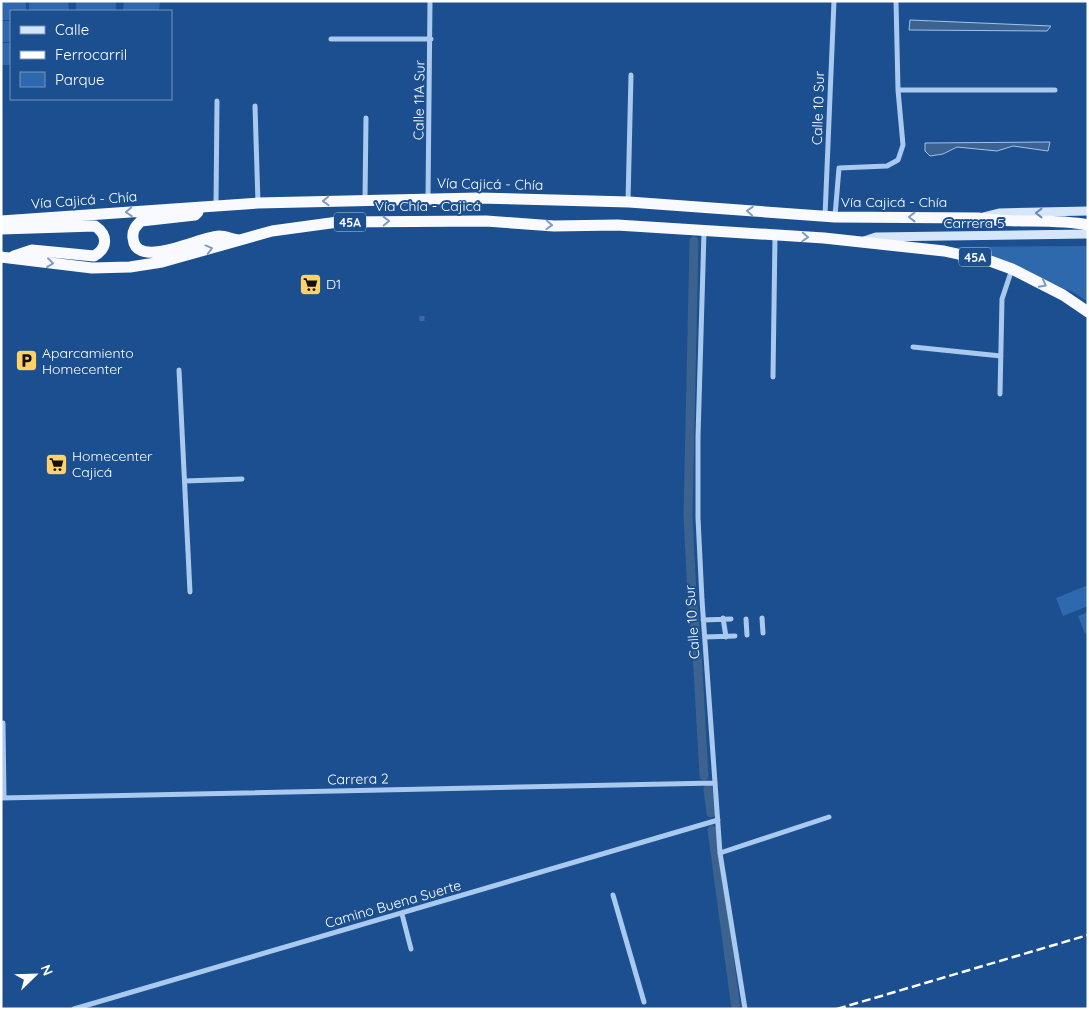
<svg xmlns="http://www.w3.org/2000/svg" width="1089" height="1010" viewBox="0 0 1089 1010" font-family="Quicksand,sans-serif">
	<rect width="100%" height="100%" fill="#1b4f8f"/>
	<!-- green -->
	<path fill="#2e69ad" d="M1,1H26V11H11V20H1Z
		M29,1H68L69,11H29Z
		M76,1H116V11H76Z
		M124,1H160L159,11H123Z
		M1,21H11V42H1Z
		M1,43H11V65H1Z
		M1088,246V302L1073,292L957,247Z
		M1088,585V606L1063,616L1056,598Z
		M1088,612V633L1085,634L1078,616Z"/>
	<!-- water -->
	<path fill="#3c6290" stroke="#9cc4f0" d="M910,20L1051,26L1047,31L909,30Z
		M1050,142L1048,151L1013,146L997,151L957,147L943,154L930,156L925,151V143Z"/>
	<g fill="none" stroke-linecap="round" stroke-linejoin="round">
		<!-- canal -->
		<path stroke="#3c6290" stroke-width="9" d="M692,595L688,515L694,241
			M693,606L696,639
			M697,652L704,776
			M708,789L711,813
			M712,830L736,1009"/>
		<!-- minor-tunnel -->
		<path stroke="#3d69a0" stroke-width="5" stroke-dasharray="5 2.5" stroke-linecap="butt" d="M422,316V323"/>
		<!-- minor -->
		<path stroke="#a9c9ee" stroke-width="5" d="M331,39H431
			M898,90H1055
			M255,106L258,203
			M428,198L430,1
			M365,199L366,118
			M628,201L631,75
			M216,205L217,101
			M825,216L834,1
			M835,216L839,168L887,166L898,160L903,145L898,90L896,1
			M704,232L698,437V518L702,600L720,853L745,1009
			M913,347L1001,356
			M179,370L190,592
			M773,377L775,236
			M1000,394L1002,299L1012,269
			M185,481L242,479
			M723,618L726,637
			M762,618L763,633
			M746,619L747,635
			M703,620L731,619
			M705,637L735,636
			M3,723L4,798
			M1,798L715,783
			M720,853L829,817
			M613,895L644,1002
			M402,914L411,949
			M74,1009L718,820"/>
		<!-- secondary -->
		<path stroke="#d6e6fa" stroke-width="9" d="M983,217L999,213L1088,211
			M864,241L876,237L1088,234"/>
		<!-- trunk -->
		<path stroke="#f8faff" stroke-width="11" d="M198,212L195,215L141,221C136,226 132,230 133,238C136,271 201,236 219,236C225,236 232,239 238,240
			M1,221L258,203L478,198L629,202L835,217L978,218C1015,224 1052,218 1088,225
			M1,229L95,226C108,235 108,248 94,256L32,250L14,256
			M1,257L92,268L130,267L162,262L272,231L338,222L486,221L554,226L617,225L824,238L944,251L990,261L1012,269L1063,295L1088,312"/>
		<!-- rail -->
		<path stroke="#fff" stroke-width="2.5" stroke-dasharray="9 4" stroke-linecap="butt" d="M837,1009L1088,935"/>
	</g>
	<!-- one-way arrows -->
	<defs><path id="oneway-chevron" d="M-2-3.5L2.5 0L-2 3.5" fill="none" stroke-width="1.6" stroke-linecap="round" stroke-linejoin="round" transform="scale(1.25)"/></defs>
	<g stroke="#7e9cc1">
		<use href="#oneway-chevron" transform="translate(326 201) rotate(178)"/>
		<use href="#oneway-chevron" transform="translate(750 211) rotate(-176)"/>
		<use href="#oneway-chevron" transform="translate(129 212) rotate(176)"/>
		<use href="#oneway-chevron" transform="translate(912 217) rotate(-180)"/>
		<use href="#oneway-chevron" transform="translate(386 221) rotate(-1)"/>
		<use href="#oneway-chevron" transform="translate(549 225) rotate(3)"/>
		<use href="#oneway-chevron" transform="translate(805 237) rotate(3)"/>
		<use href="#oneway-chevron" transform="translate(209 249) rotate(-15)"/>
		<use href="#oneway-chevron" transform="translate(50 263) rotate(7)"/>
		<use href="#oneway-chevron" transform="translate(1043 284) rotate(28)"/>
	</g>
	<use stroke="#668bba" href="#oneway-chevron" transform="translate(1039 213) rotate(-180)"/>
	<!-- icons -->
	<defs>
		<symbol id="supermarket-square" viewBox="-11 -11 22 22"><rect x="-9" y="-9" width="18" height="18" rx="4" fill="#ffd166" stroke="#1b4f8f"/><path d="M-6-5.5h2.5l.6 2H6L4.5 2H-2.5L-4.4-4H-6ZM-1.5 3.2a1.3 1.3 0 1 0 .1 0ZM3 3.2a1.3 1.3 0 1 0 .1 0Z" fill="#111"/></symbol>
		<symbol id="parking-square" viewBox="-11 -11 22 22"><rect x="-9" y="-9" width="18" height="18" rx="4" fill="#ffd166" stroke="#1b4f8f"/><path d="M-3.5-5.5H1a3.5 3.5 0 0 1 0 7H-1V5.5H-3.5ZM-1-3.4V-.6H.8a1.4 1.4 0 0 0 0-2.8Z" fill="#111"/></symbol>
	</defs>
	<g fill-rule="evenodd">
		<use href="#supermarket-square" x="298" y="272" width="25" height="25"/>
		<use href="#parking-square" x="14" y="348" width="25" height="25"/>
		<use href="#supermarket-square" x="44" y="452" width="25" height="25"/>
	</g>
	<g text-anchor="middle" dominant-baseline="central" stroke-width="4" stroke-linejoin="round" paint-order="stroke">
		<!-- shield labels -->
		<g fill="#1b4f8f" stroke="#bbcadd" stroke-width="1">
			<rect x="334" y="212.5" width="32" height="19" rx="4"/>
			<rect x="959" y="247.5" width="32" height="19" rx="4"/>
		</g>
		<g font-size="12" font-weight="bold" fill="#fff">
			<text x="350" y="222">45A</text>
			<text x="975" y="257">45A</text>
		</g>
		<!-- street labels -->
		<g font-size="14" fill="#fff" stroke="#1b4f8f">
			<text transform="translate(419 100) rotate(-89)">Calle 11A Sur</text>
			<text transform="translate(818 108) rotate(-88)">Calle 10 Sur</text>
			<text transform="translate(490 184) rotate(1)">Vía Cajicá - Chía</text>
			<text transform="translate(84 200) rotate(-4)">Vía Cajicá - Chía</text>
			<text x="894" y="202">Vía Cajicá - Chía</text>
			<text x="428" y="206">Vía Chía - Cajicá</text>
			<text x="974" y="223">Carrera 5</text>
			<text transform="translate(692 622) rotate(-94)">Calle 10 Sur</text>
			<text transform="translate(358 779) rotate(-1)">Carrera 2</text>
			<text transform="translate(393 904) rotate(-16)">Camino Buena Suerte</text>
		</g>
		<!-- poi labels -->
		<g font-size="14" fill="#fff" stroke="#1b4f8f" text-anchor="start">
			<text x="326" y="284">D1</text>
			<text x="42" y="353">Aparcamiento<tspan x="42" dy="16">Homecenter</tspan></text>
			<text x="72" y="456">Homecenter<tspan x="72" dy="16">Cajicá</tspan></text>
		</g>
	</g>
	<!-- border -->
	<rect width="1089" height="1010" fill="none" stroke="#ffffff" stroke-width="5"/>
	<!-- legend -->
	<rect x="10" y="10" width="162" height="90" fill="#1b4f8f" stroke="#7695bc"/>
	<rect x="20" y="26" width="25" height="8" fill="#d6e6fa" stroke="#7695bc"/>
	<text x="55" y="35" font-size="15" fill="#ffffff">Calle</text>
	<rect x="20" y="51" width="25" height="8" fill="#ffffff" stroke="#7695bc"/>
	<text x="55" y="60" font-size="15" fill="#ffffff">Ferrocarril</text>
	<rect x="20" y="72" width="25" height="15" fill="#2e69ad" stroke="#7695bc"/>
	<text x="55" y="85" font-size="15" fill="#ffffff">Parque</text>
	<!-- north arrow -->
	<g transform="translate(35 975) rotate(67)" stroke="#1b4f8f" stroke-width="4" paint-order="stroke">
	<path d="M0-4L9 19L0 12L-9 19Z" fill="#ffffff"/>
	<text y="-8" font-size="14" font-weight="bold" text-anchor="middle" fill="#ffffff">N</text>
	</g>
</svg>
